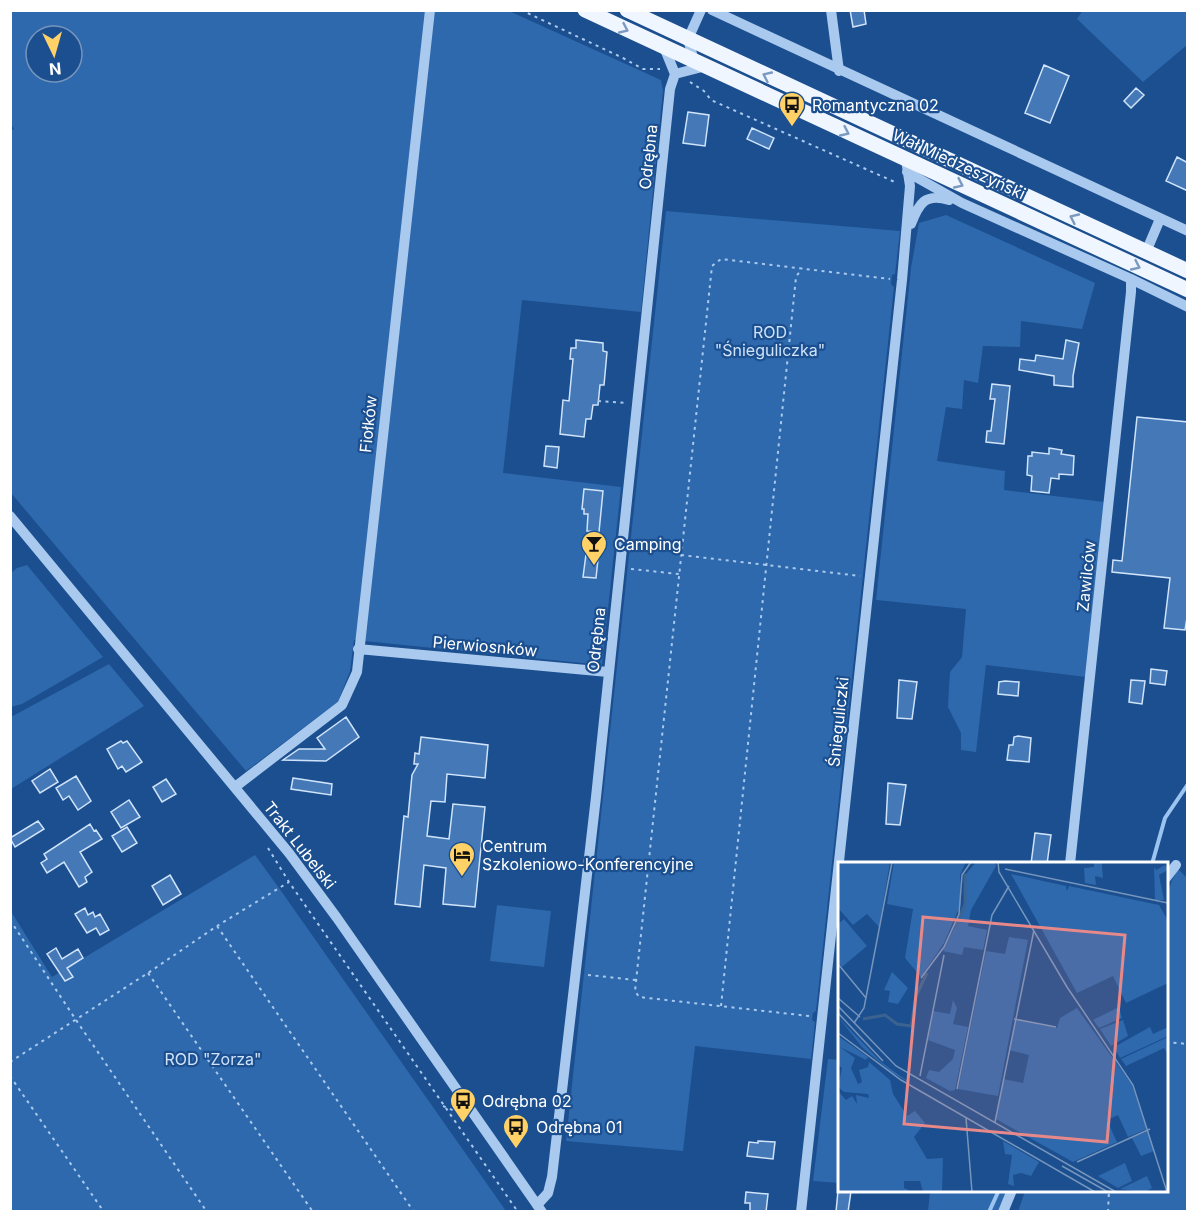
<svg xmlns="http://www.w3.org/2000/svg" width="1198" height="1222" viewBox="0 0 1198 1222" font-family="Inter,sans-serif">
	<rect width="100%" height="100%" fill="#1b4f8f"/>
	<!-- green -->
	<path fill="#2e69ad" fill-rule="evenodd" d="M1083,10L1187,11V45L1143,82L1077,19Z
		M11,11H509L661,80L663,90L641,312L522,300L503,473L621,487L602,665L354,640L350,671L338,702L246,771L11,493L10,131L14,129L10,122ZM36,36H72V72H36Z
		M666,211L900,231L895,274L892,275L891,284L894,287L816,1011L813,1013L812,1020L815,1022L811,1059L695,1046L683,1151L566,1141Z
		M946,215L1095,283L1082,329L1021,321L1020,347L983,346L978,383L964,380L962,409L946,407L937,461L1005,471L1004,490L1105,502L1086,677L986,665L976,752L961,750V733L948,707L949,687L950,672L962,657L966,609L876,600L911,268L919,223Z
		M27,565L103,657L22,704L11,707V573L17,568Z
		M109,664L144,706L11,789V717Z
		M255,855L279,888L506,1211H11L10,910L52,977Z
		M1178,869L1188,879L1187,1211L1018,1212L1025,1191L1166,1190V900L1172,880Z
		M497,905L551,911L544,967L490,961Z
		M828,1059L839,1060V1183L813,1181Z
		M930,1191H1007L998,1211L928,1212Z"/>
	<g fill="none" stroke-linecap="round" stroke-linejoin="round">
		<!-- stream -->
		<path stroke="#9cc4f0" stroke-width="4" d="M1152,864L1165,818L1188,784
			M989,1212L999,1190"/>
	</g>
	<!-- building -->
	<path fill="#4478b7" stroke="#cfe3fa" stroke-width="1.5" d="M850,10H864L866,24L853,27Z
		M1044,65L1069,76L1050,123L1025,113Z
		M1136,88L1144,95L1131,108L1124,101Z
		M688,112L709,115L705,146L683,143Z
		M752,128L774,138L769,149L747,139Z
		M1177,157L1188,163V191L1166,181Z
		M576,340L603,343V351L607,352L604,385H600L598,405H593L591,419H586L584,437L560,434L563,400L569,401L573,359H570L571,348H576Z
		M1066,340L1079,343L1073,376V387L1054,385V376L1019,370L1020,359L1035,361L1036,355L1063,359Z
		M992,384L1010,386L1004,444L986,442L987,431H991L995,399H990Z
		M1137,417L1188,422V611L1185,630L1164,628L1170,578L1112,572L1113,560L1122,561Z
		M546,446L559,447L557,468L544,466Z
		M1049,448L1062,450L1061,454L1074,456L1073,475L1059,474V479L1051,478L1049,493L1031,491L1032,476L1027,475L1028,456H1032V452L1049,454Z
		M584,489L603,491L599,532L587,531L588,514H584V509H582Z
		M587,547L599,550L596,578L583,577Z
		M1151,669L1167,671L1165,685L1150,683Z
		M899,680L917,682L912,719L897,718Z
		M1131,680L1145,681L1142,704L1129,702Z
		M1005,681L1019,682L1018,696L998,694L999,682Z
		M346,717L359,737L326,761L283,760L299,749H325L317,738Z
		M1018,736L1031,738L1029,762L1007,760L1009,745H1013L1014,737Z
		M421,737L488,745L485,778L447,774L445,802L431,801L427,836L449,839L453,804L485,807L475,907L443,904L446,868L424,865L420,907L395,904L404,816L408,817L412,775L418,764H414L415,753L419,754Z
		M121,741L123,743L127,741L142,762L126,772L122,766L118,769L107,749Z
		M50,769L58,782L40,793L32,781Z
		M76,776L91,801L78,810L69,796L63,800L56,788Z
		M293,778L332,784L331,795L291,789Z
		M166,779L176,794L162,802L153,787Z
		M888,783L906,785L900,825L886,824Z
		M129,800L140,817L121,828L111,812Z
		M38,821L44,829L15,847L10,838Z
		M90,824L94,831L96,830L102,839L80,852L92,872L85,877L87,882L79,887L64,862L47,873L41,863L47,859L44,854Z
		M127,827L137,843L122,852L112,836Z
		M1035,833L1051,835L1047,864H1031Z
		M170,875L181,894L163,905L152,886Z
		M85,908L88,915L93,912L95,917L100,914L109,930L100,935L96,928L87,933L75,914Z
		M56,948L62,959L78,949L83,958L67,968L73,977L65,981L47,954Z
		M758,1141L775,1142L773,1159L747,1156L749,1142L758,1143Z
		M838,1191H851L848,1212H836Z
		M746,1192L768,1194L766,1212H750V1203H745Z"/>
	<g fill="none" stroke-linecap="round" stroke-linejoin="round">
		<!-- path -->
		<path stroke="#a9c9ee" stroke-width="2" stroke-dasharray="3 4.5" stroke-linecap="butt" d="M521,10L623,58L643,69H660
			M690,82L704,91L711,100L897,183
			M598,401L626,403
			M681,555L860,576
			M631,569L679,574
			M268,848L289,882L518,1212
			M10,920L76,1020L207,1212
			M217,926L414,1212
			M148,973L313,1212
			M588,975L636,980
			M721,1006L796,277L802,268
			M809,1016L639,997L635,991L712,266L721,259L890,279
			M1166,1042L1188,1044
			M10,1062L148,973L217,926L289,882
			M10,1076L104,1212
			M443,1106L457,1112
			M1108,1212L1109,1190"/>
		<!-- minor -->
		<path stroke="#a9c9ee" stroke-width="10" d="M712,10L1188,231
			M831,10L839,71
			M694,61L688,39L701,10
			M675,74L706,66
			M907,172L962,203L1131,279L1188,307
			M911,224C919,203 925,193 949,200
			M1146,252L1160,219
			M10,516L289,853L337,918L542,1212
			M358,649L608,672
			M235,787L342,705L357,672L430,10
			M1070,864L1131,292V279
			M1166,878L1176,865
			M537,1205L548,1193L552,1177L596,797L670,89L675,74L664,47
			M801,1212L902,280L910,186L906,160
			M1003,1212L1012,1190"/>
		<!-- major -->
		<path stroke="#f0f6ff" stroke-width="15" d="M585,10L1188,290
			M627,10L1188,271"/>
	</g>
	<!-- one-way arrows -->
	<defs><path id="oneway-chevron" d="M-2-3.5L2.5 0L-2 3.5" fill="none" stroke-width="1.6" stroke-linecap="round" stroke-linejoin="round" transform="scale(1.5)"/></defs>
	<g stroke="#7b9ac1">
		<use href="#oneway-chevron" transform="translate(624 29) rotate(25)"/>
		<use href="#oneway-chevron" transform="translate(767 76) rotate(-155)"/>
		<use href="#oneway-chevron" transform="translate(845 132) rotate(25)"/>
		<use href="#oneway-chevron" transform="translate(959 184) rotate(25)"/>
		<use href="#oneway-chevron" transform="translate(1074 218) rotate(-155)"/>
		<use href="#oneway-chevron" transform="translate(1136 266) rotate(25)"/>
	</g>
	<!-- icons -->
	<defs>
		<symbol id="bus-pin" viewBox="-11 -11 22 30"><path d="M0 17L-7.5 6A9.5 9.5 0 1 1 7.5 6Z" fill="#ffd166" stroke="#1b4f8f"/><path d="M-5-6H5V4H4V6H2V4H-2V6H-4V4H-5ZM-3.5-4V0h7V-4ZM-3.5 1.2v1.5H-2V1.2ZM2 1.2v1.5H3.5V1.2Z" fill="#111"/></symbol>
		<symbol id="bar-pin" viewBox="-11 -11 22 30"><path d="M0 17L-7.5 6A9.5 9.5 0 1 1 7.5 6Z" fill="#ffd166" stroke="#1b4f8f"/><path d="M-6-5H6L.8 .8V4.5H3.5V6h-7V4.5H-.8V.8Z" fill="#111"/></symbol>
		<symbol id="hotel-pin" viewBox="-11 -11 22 30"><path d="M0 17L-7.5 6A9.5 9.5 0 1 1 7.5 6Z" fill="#ffd166" stroke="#1b4f8f"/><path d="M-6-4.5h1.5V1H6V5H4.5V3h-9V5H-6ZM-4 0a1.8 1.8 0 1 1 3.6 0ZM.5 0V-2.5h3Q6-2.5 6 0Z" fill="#111"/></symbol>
	</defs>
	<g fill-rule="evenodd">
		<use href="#bus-pin" x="777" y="90" width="30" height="40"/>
		<use href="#bar-pin" x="579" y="529" width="30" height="40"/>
		<use href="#hotel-pin" x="447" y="840" width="30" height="40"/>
		<use href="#bus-pin" x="448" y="1086" width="30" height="40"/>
		<use href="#bus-pin" x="501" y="1112" width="30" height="40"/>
	</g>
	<g text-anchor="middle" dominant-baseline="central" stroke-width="4.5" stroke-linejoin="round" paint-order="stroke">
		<!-- poi labels -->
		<g font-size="16" fill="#fff" stroke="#1b4f8f" text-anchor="start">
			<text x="812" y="105">Romantyczna 02</text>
			<text x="614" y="544">Camping</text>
			<text x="482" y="846">Centrum<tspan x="482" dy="18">Szkoleniowo-Konferencyjne</tspan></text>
			<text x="482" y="1101">Odrębna 02</text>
			<text x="536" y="1127">Odrębna 01</text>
		</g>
		<!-- street labels -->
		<g font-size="16" fill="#fff" stroke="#1b4f8f">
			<text transform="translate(648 157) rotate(-84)">Odrębna</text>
			<text transform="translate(959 164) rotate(25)">Wał Miedzeszyński</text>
			<text transform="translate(368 424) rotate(-84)">Fiołków</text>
			<text transform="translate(1086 576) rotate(-84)">Zawilców</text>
			<text transform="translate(596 640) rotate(-84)">Odrębna</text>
			<text transform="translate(485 646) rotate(5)">Pierwiosnków</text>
			<text transform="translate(838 722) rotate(-84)">Śnieguliczki</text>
			<text transform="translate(300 845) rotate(52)">Trakt Lubelski</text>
		</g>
		<!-- park labels -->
		<g font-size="16" fill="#cfe3fa" stroke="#1b4f8f">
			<text x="770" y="332">ROD<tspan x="770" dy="18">"Śnieguliczka"</tspan></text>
			<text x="213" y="1059">ROD "Zorza"</text>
		</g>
	</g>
	<!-- overview -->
	<g transform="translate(838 862)">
		<rect width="330" height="330" fill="#1b4f8f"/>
		<path d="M0,0H52L41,65L29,52L15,63L0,46ZM56,0H128L122,13L123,42L106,81L83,115L67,96L75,47L49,42ZM138,0H157L158,4L133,48L130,64L149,68L145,88L126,85L124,93L105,89L128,41V12ZM256,0H264V4L265,16L257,14L258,23L247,21L246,6L256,5ZM327,3L330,8L321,13L326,38H317L316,5L318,8ZM173,12L228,24L229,29L231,24L321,43L330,59V121L288,141L275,114L239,131ZM6,57L29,84L4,105L0,100V62ZM171,75L190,78L160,234L120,227L148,89L167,92ZM54,110L70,126L60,142L50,140L52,129L46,128ZM115,138L119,146L115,162L130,165L117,228L112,229L88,216L91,208L101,210L115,197L117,188L90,178L95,149L112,152ZM281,145L284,156L261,166L255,158ZM239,146L294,223L309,267L290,275L280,253L269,258L279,280L235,300L158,257L165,217L185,221L191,193L171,188L177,158L219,166L222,156ZM0,155L43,200L75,223L53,210L24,185ZM285,158L290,174L273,184L262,167ZM312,165L315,172L330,165V174L282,196L276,185ZM0,174L30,195L28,198L2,185L17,196L13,206L20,222L24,220L21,208L30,205L31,200L52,218L55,232L69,254L77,249L87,261L76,275L89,297L105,296L104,330H85L82,319H66V326L74,330H0V229L8,238L14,234L19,242L18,233L31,236L30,232L6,230L0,225L4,206L0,202ZM330,175V193L326,186L288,204L283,197ZM310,269L316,289L303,294L294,276ZM165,279L201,300L193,314L183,311L175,313L176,324L170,322L174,293L167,292ZM287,301L294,319L280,326L260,314ZM309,314L314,326L307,330L282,327Z" fill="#2e69ad"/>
		<path fill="none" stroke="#3c6290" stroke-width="3" d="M117,65L127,42V12M25,157L47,153L59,162L73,164L78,134L89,111"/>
		<path fill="none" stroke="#7695bc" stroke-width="1.5" d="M160,0L161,10L229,125L295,223L329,330M167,7L330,41M0,102L28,136M83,116L106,85L121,52L124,13L133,0M0,136L22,155M0,144L58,204L278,330M0,151L45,199M176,157L218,165M16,161L26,146L54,0M0,171L63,218L257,330M82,214L106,93M119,227L154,53L171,24M128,256L134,330M157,260L196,68M239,300L312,267M224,304L270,330"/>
		<path fill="#e88989" fill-opacity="0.15" stroke="#e88989" stroke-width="3" d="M85,55L287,73L269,280L66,262Z"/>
		<rect width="330" height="330" fill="none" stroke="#fff" stroke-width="3"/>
	</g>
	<!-- border -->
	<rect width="1198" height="1222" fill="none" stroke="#ffffff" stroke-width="24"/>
	<!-- north arrow -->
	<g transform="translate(54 54) rotate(175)"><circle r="28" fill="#1b4f8f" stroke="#7695bc" stroke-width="1.5"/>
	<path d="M0-4.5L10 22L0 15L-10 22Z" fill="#ffd166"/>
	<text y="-9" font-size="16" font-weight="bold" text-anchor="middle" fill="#ffffff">N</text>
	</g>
</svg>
